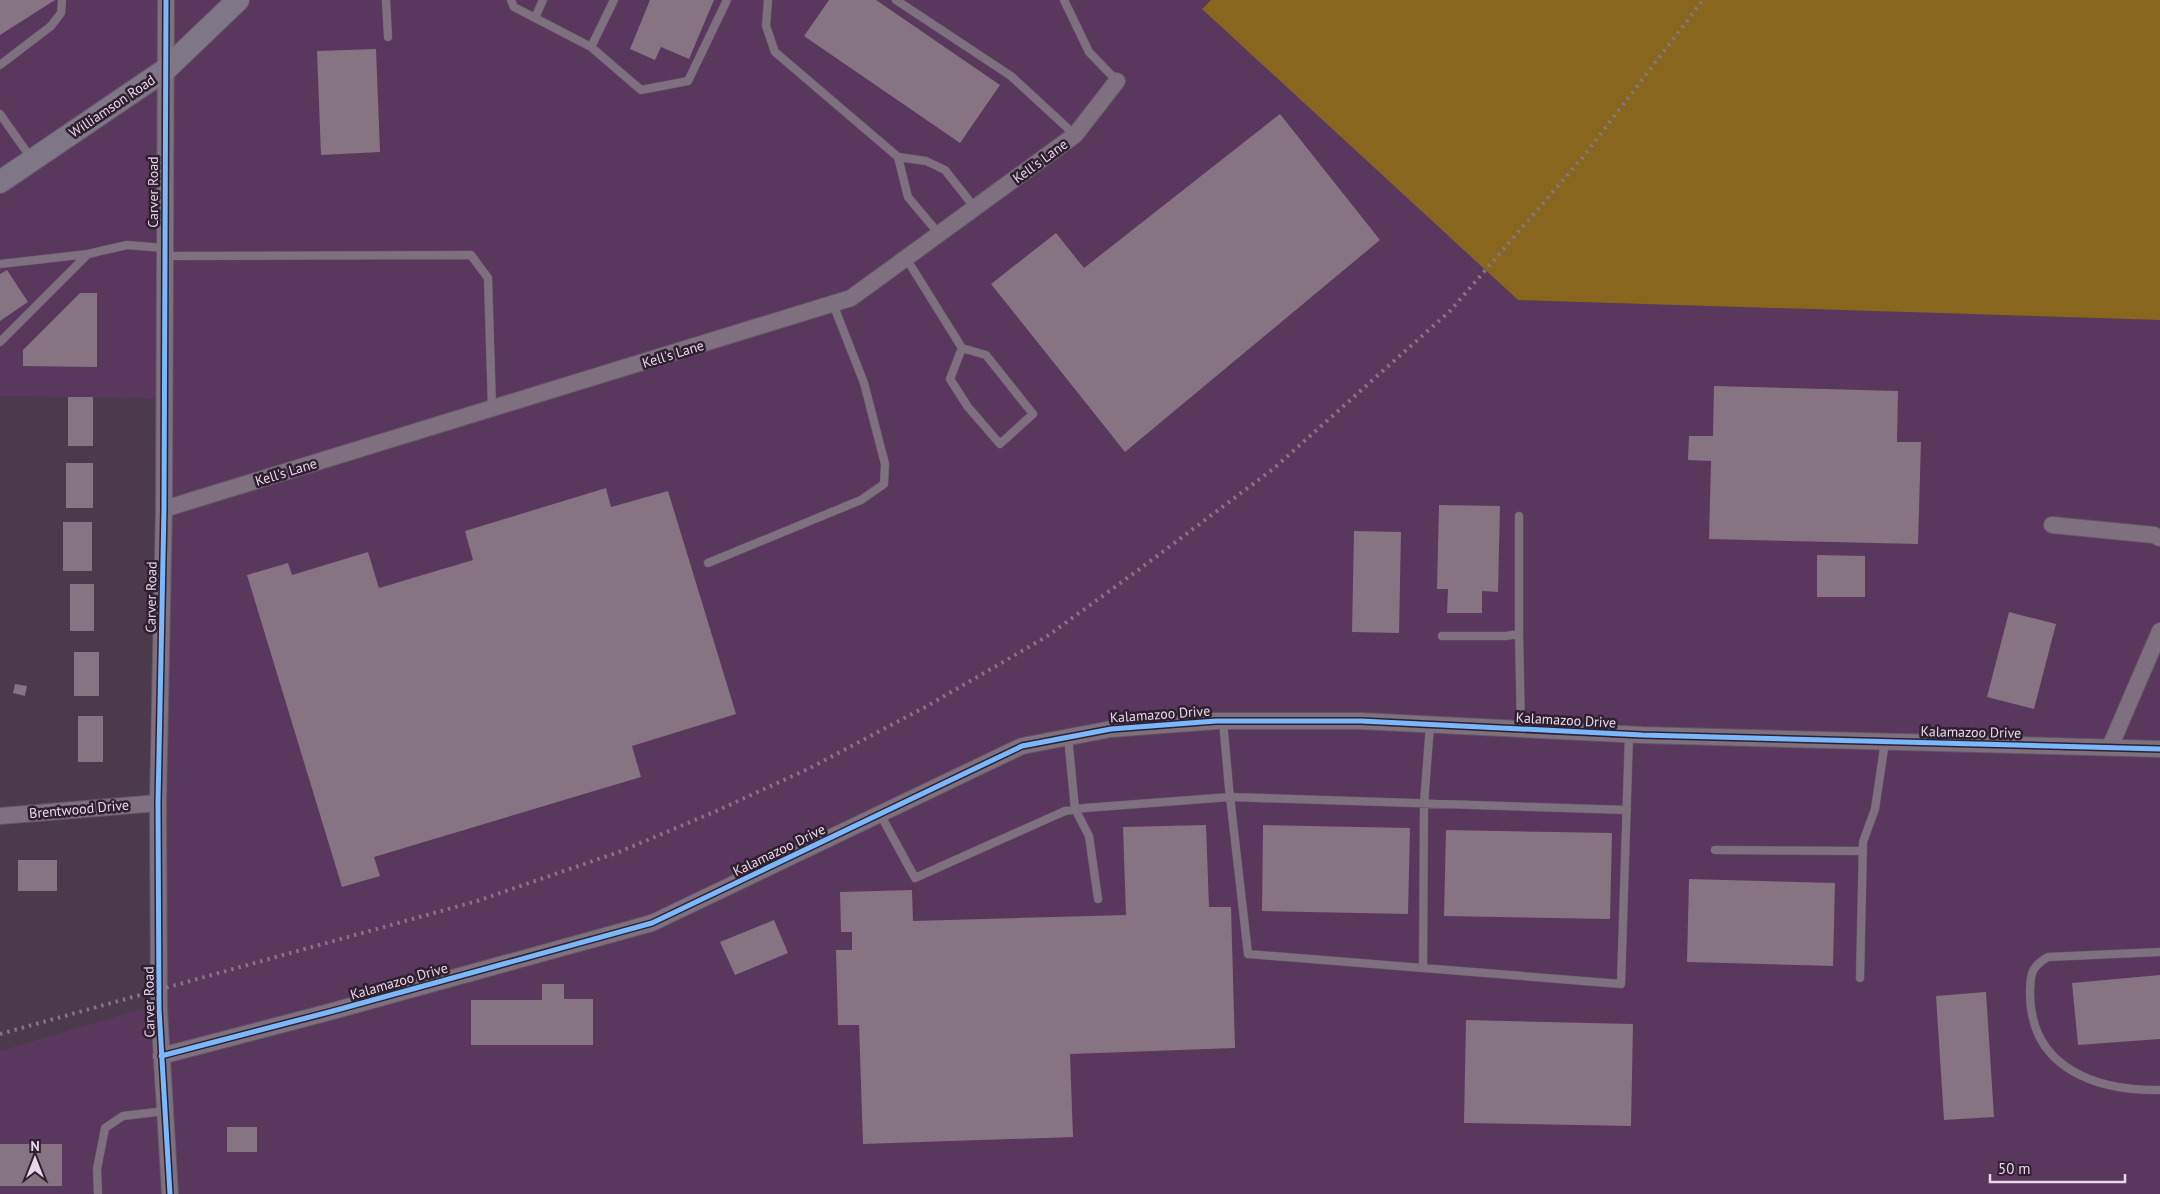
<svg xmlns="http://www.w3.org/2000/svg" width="2160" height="1194" viewBox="0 0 2160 1194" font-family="'PT Sans',sans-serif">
	<rect width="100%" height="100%" fill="#4b394c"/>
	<!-- built -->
	<path fill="#5a375c" d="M0,0H1211L1202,8L1518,300L2160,320V1194H0V1051L165,1002V399L0,396Z"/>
	<!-- forest -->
	<path fill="#88661d" d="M1211,0H2160V320L1518,300L1202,9Z"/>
	<!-- building -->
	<path fill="#867482" d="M0,0H55L0,35Z
		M650,0H714L689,59L661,47L655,60L630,49Z
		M829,0H876L1000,85L960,143L804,36Z
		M376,49L380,152L321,155L317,51Z
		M1280,114L1380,240L1125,452L991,284L1056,233L1084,268Z
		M7,270L28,302L0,321V274Z
		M80,293H97V367L23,366V350Z
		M1714,386L1898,391L1897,442H1921L1918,544L1709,539L1711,461L1688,460L1689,436H1713Z
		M68,397H93V446H68Z
		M66,463H93V508H66Z
		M606,488L611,507L668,491L736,714L632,746L641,777L374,857L380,876L342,887L247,575L288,563L292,575L368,552L379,588L473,560L465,531Z
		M1439,505L1500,506L1498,592L1482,591V613H1447L1448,589H1437Z
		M63,522H92V571H63Z
		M1354,531L1401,532L1399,633L1352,632Z
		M1817,555L1865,556V597H1817Z
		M70,584H94V631H70Z
		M2009,612L2056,624L2034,709L1987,697Z
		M74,652H99V696H74Z
		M15,684L27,686L25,696L13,693Z
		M78,716H103V762H78Z
		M1206,825L1209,907H1231L1235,1048L1070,1054L1073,1137L863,1144L859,1025H838L836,950H852V932H841L840,892L912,890L913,921L1126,915L1123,827Z
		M1263,825L1410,828L1408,914L1262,911Z
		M1446,830L1612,833L1610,919L1444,916Z
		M18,860H57V891H18Z
		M1689,879L1835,883L1833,966L1687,962Z
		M774,920L788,953L735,975L720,942Z
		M2160,975V1039L2078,1045L2072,983Z
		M542,984H564V999H593V1045H471V1000H542Z
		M1986,992L1994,1117L1944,1120L1936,996Z
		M1466,1020L1633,1024L1631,1126L1464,1123Z
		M227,1127H257V1152H227Z
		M0,1144H62V1186H0Z"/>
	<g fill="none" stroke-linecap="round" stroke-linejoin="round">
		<defs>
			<path id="lane" d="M386,0L388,37
				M511,0L514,7L591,47L641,90L688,81L727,0
				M768,0L766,26L775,52L898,157
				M896,0L1011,76L1075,135
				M1064,0L1089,52L1117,81
				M535,18L543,0
				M591,47L614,0
				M0,65L51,26L61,13L62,0
				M0,114L31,158
				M939,234L908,197L898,157L926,161L945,170L975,208
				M164,256L471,255L488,278L492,408
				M906,258L962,348L986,355L1033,414L1000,444L968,407L950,379L962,348
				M0,264L88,254
				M0,342L88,254L127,245L164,248
				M708,563L861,500L884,484L885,464L864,383L833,304
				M1519,634L1521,729
				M1442,636H1506L1519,634V516
				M1223,721L1229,788L1248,954L1621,984L1629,735
				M1068,737L1075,809L1089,836L1098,899
				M880,814L915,878L1065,811L1085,808L1230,797L1627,810
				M1715,850L1862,851
				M2160,952L2048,957C2030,967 2030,976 2030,996C2032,1069 2097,1091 2160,1090
				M1423,968L1424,804L1430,725
				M1860,978L1863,842L1875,809L1885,742
				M98,1194L97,1169L105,1128L123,1116L165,1111"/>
			<path id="street" d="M166,0L164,509L158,803L159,1009L170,1194
				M164,509L851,298L1075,135L1117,81
				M2052,525L2154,535L2160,538
				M2110,747L2160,631
				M0,816L158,803
				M161,1056L333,1011L652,923L1022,746L1111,729L1216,721H1361L1642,735L2160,749"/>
			<path id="secondary" d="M0,182L165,70L238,0"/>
		</defs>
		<!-- lane casing -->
		<use href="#lane" stroke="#645666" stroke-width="9"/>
		<!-- street casing -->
		<use href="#street" stroke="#645666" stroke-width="18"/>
		<!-- secondary casing -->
		<use href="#secondary" stroke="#645666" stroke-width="24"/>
		<!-- lane -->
		<use href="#lane" stroke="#7e707f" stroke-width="8"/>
		<!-- street -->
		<use href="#street" stroke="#7e707f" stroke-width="16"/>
		<!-- secondary -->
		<use href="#secondary" stroke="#7f7785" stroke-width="22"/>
		<!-- rail -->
		<path stroke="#837784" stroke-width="4" stroke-dasharray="2.5 5" stroke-linecap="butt" d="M0,1034L477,901L619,852L714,812L810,768L929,705L1046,637L1137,571L1273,469L1450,311L1583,157L1703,0"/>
		<defs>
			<path id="cycleway" d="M166,0L164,509L158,803L159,1009L170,1194
				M161,1056L333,1011L652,923L1022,746L1111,729L1216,721H1361L1642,735L2160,749"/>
		</defs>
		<!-- cycleway casing -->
		<use href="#cycleway" stroke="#2e202f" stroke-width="8"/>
		<!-- cycleway -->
		<use href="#cycleway" stroke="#7ab7fb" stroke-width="5"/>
	</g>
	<g text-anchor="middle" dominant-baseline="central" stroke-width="5" stroke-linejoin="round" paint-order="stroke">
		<!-- street labels -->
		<g font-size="14" fill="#ead6eb" stroke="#2e202f">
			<text transform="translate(112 106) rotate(-34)">Williamson Road</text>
			<text transform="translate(1040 161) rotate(-36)">Kell's Lane</text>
			<text transform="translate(153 192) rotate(-90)">Carver Road</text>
			<text transform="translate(673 354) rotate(-17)">Kell's Lane</text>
			<text transform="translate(286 472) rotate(-17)">Kell's Lane</text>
			<text transform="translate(151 597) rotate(-89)">Carver Road</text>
			<text transform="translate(1160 714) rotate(-4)">Kalamazoo Drive</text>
			<text transform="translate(1566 720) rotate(3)">Kalamazoo Drive</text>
			<text transform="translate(1971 732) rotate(1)">Kalamazoo Drive</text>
			<text transform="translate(79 809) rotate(-5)">Brentwood Drive</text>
			<text transform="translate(779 850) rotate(-26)">Kalamazoo Drive</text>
			<text transform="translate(399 981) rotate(-16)">Kalamazoo Drive</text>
			<text transform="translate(149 1002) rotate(-91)">Carver Road</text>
		</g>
	</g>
	<!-- north arrow -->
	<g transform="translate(35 1159)" stroke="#2e202f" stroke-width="4" paint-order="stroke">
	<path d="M0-4L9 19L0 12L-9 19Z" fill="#ead6eb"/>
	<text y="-8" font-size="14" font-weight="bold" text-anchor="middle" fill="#ead6eb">N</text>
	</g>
	<!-- scale -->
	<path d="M1990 1174v8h135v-8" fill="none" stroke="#ead6eb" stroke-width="2.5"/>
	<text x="1998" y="1174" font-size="15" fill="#ead6eb" stroke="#2e202f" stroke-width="4" paint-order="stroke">50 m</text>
</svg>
